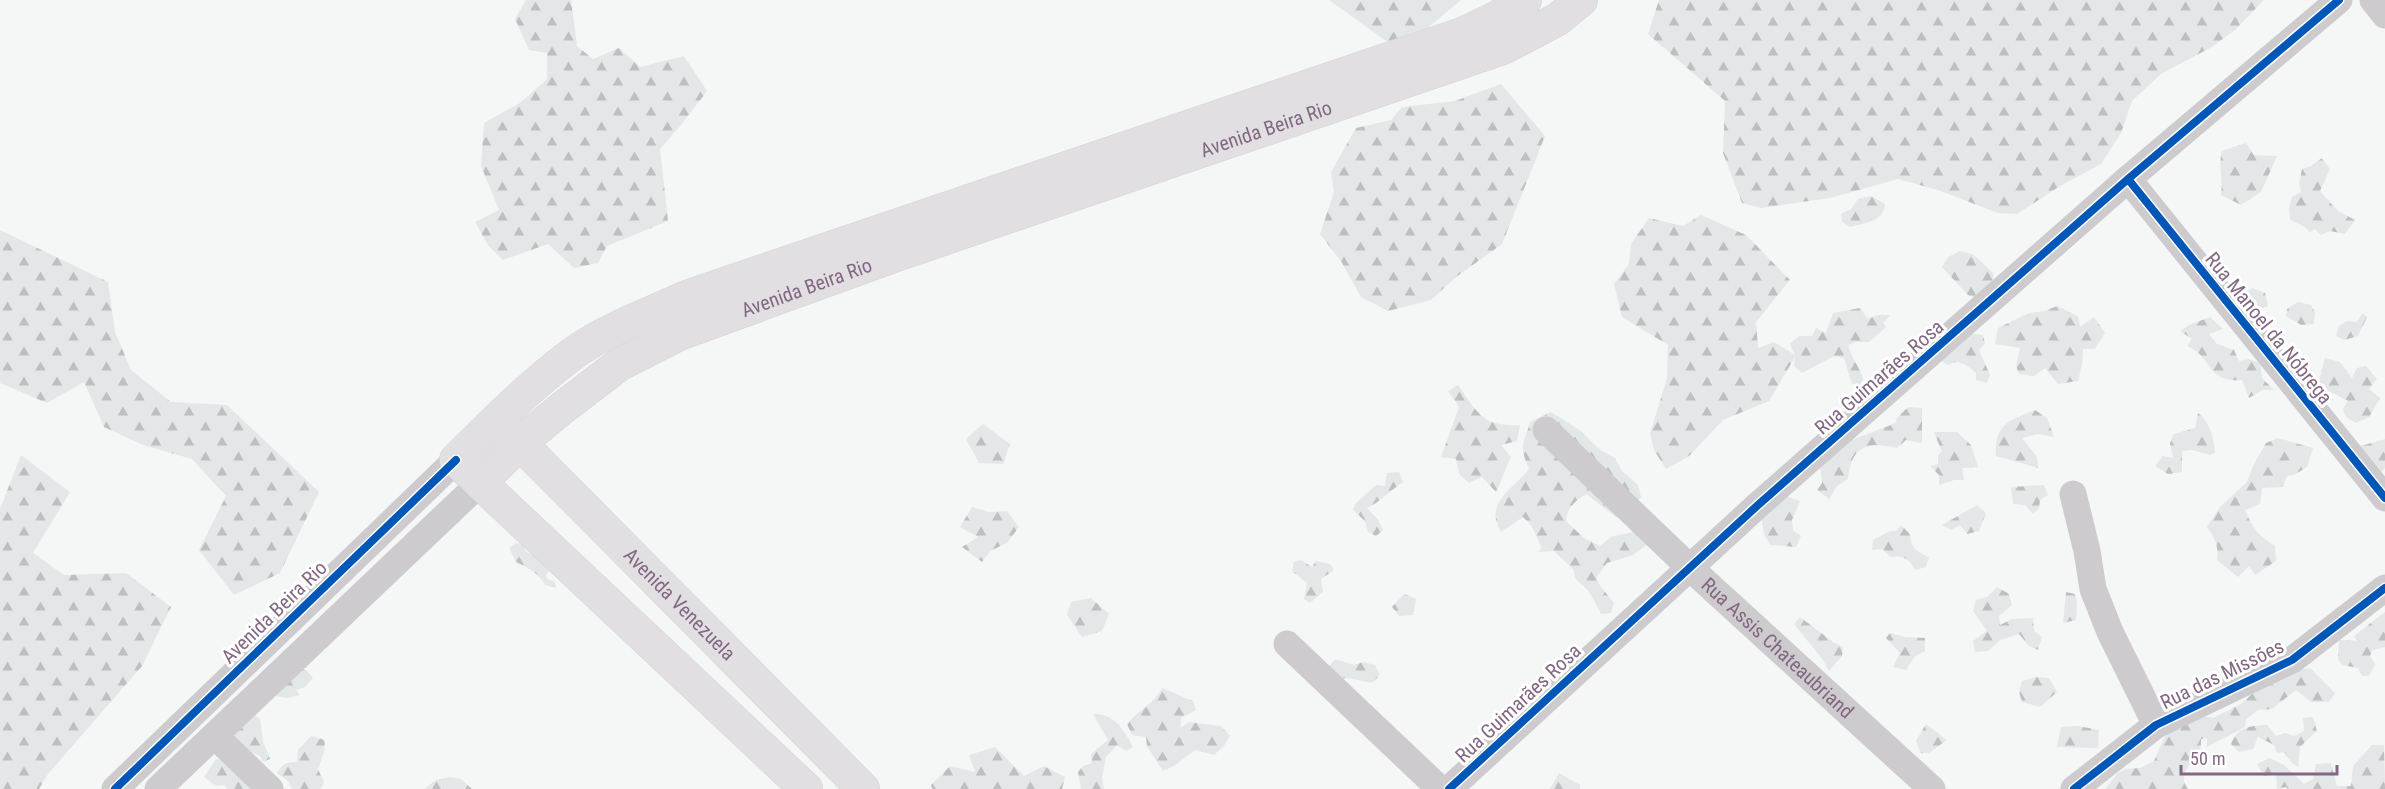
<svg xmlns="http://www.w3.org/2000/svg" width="2385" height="789" viewBox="0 0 2385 789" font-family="'Roboto Condensed',sans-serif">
	<defs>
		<pattern id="forest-firs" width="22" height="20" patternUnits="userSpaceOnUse" patternTransform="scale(1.5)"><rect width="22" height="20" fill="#e3e7e8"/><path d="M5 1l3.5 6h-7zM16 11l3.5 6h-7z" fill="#bdbfc1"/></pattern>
	</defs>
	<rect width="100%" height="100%" fill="#f5f6f6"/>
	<!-- forest -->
	<path fill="url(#forest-firs)" d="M526,0H571L577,46L593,59L619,48L640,67L684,56L707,91L681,125L660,149L668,221L607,246L598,263L574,268L548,244L503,260L488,245L475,222L499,210L481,166L484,123L520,103L547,79V53L529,50L515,19Z
		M1329,0H1461L1400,51Z
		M1659,0H2264L2235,30L2210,48L2161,74L2132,101L2121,133L2101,164L2060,186L2017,214L1998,213L1938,190L1898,179L1830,198L1761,208L1742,203L1723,153L1725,101L1648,34Z
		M1501,84L1545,136L1502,244L1456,277L1431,300L1388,311L1361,297L1341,261L1320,234L1334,192L1331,172L1356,128L1391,120L1402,107L1455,101Z
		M2246,143L2254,155L2277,156L2261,192L2241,205L2221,195C2223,179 2218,166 2222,151Z
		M2322,158L2330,169L2320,191L2338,211L2355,220L2345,234L2330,231L2321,235L2315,229L2310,232L2303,226L2290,220L2289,208L2292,197L2301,192L2299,183L2302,169L2311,166Z
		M1871,196L1885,204C1883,222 1865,223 1850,227L1842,222L1841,214L1851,209L1858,199Z
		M1701,215L1746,235L1790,280L1756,322L1758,348L1774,342L1795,355L1790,344L1799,336H1812L1816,328L1826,333L1833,313L1860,308L1868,319L1877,315H1891L1883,323L1886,327L1869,342H1856L1848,345C1851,358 1860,367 1863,379L1860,385L1852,384L1844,358L1834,356L1802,373L1794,366L1795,357L1769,401L1723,420L1689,456L1666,469L1654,450L1650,434L1667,378L1668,345L1622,317L1614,284L1629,264L1631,244L1649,218L1683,226Z
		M0,230L108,282L115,332L131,370L171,402L227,405L319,492L280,573L234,595L199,550L226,496L192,459L143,445L104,427L84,382L47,403L0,383Z
		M1960,251L1974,255L1993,273L1994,288L1981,300L1968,295L1942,267L1948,257Z
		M2252,288L2265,293L2268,306L2257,310L2245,306L2243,295Z
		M2298,302L2311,305L2315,312L2314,324L2301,325L2286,316L2287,309Z
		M2057,306L2078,316L2080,327L2094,317L2105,333L2095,349H2083L2082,364L2078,381L2058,384L2045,368L2034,376L2019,374L2016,366L2020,348L1995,344L1998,328L2029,313L2045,311Z
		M2363,313L2367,317L2358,336L2344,340L2336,336L2339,326L2347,321L2356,322Z
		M2210,317L2223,329L2209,334L2217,344L2234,350L2239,361L2249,359L2260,363L2262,378L2274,390H2263L2249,398L2242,380C2205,383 2215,358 2187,346L2192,339L2180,331L2189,325Z
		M1965,333L1983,335L1985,343L1979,350L1990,375L1987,383L1976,380V373C1967,365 1959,358 1948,365L1940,360Z
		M2325,358L2340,362L2352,378L2357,368L2366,366L2377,379L2369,389L2380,398L2369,417L2356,423L2346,417L2343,409L2348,401L2321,387L2319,381Z
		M1458,385C1478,413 1482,427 1520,425L1517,441L1501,445L1511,457C1505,468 1502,481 1496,492L1482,477L1469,483L1459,474L1456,459L1441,457L1459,407L1448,391Z
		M1908,407L1922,408V443L1906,440L1897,448C1867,441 1851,446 1848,479L1837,486L1829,499L1817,490L1822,483L1820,465L1849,441L1896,423L1897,418Z
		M2035,410L2047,418L2054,437L2038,434L2022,438L2037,457L2038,468L1996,456C1994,425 2009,420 2035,410Z
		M1551,412L1581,431L1599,449L1615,458L1622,471L1638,485L1641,497L1629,511L1616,517L1586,494C1575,501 1567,508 1566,521L1584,538L1600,546L1611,537L1633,532L1649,543L1633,555L1607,563L1596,578L1601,587L1614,603L1611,613L1601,614C1597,607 1594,599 1589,592C1583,583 1574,583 1574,570L1554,551L1538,552L1542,548L1531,525L1523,517L1501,532C1483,502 1514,489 1529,469C1518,444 1524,445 1530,422Z
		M2198,413C2210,422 2214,438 2215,453L2210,455L2192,450L2182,451V472L2168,474L2155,466L2163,456L2173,458L2170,443L2174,434L2195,428Z
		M983,424L1010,444L1003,464L979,463L966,439Z
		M1934,432H1957L1971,445L1978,467L1962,468L1964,480H1954L1939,485V475L1930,466L1938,464V455L1942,452Z
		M2278,438L2313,448L2307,467L2294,475L2287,476L2282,487L2262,488L2260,504L2245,510C2252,527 2259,537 2275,546L2276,561L2255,575L2249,566L2238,577L2217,560C2219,546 2215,538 2207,527L2220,507L2247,482L2253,466L2266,443Z
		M2385,439V468L2381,472L2359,458L2361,446Z
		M21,455L70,492L33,553L64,575L126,573L171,607L142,666L48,774L39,789H0V509Z
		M1399,472L1403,482C1389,491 1382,501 1367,508L1378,520L1383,530L1376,536L1368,532L1365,521L1353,510L1355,504L1376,485L1385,486L1387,473Z
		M2044,485L2048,495L2040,500L2039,508L2033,514L2025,505L2013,504L2011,487Z
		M1778,494L1800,501L1792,520L1793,530L1801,536L1796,547L1770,545L1764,534L1761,517Z
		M1977,505L1986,513L1979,531L1967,534L1960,525L1951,530L1942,525Z
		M972,507L989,512L1007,511L1019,527L1007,543L990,551L982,562L962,547L978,537L960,527Z
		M1901,525L1910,534C1911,549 1916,551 1929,557L1926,567L1915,570C1909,558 1903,555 1890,557L1882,549L1872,550L1873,540L1890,531H1896Z
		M516,543L523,544L526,552L532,554L550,568L546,576L548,579L555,582L556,588L545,585C540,574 527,567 516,562L509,548Z
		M1301,560L1312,567L1316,561L1330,564L1334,570L1321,579L1323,592L1310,603L1304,599L1307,583L1292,571L1294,562Z
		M1997,587L2009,594L2012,605L1999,616L2000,625L2012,619L2033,618L2034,631L2042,637L2038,650L2029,646L2019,634L2000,640L1988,651L1975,652L1973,641L1987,631L1973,611L1976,600L1987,597Z
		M2066,592L2075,594L2077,602L2076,620L2063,623Z
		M1404,594L1416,599L1413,615L1399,616L1392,607Z
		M1091,598L1109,614L1102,631L1082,637L1067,615L1071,602Z
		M2385,612V647L2372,650L2370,656L2375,664L2369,676H2362L2358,668L2342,665L2338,659L2339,640L2357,641L2354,636Z
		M1800,617L1833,642L1843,647L1842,656L1829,671L1823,660L1794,624Z
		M1890,633L1905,637L1925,638V651L1915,656L1906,670L1893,667L1900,653L1886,638Z
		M1335,659L1354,665L1363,662L1375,665L1380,675L1372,683L1349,678L1335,679L1329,667Z
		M296,667L307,671L313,678L305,687L296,690L300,695L287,698L269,695Z
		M2310,668L2335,693L2329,702H2311L2296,690L2272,709L2258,710L2246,719L2245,727L2207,747V738L2201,739C2201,743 2201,746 2200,749C2196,764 2175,771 2188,789H2105L2118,773L2126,769L2140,768L2154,761L2166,734L2203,716L2213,718L2239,705L2264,684L2293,670Z
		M2036,677L2049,678L2057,692L2040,707L2022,702L2019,692L2022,681Z
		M1162,688L1193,701L1196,710L1181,718L1180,728L1189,722L1221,726L1230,736L1224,746L1214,755L1195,750L1174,766L1163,771L1147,746L1146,737L1132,735L1127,724C1138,710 1155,703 1162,688Z
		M251,713L260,719L263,741L270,759L263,762L260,756L243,748L228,735Z
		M1093,714C1114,713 1124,730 1133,747L1126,751L1117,745L1106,757L1102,778L1104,789H1081L1078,772L1083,766L1092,763L1091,754L1108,740Z
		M2313,717L2317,731L2300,747L2298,767L2292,763L2284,752L2277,753L2274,745L2258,737L2253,749L2239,752L2231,744C2236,728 2251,725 2267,725L2276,736L2285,733L2294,736L2304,731L2303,718Z
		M1926,724L1947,740L1929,753H1921L1916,741Z
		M2078,726L2099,730L2098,748L2057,747L2061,727Z
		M311,736L325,740L324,752L318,769L324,782L321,789H292L288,781L277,773C282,764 287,762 297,762L298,750Z
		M2372,745H2384L2385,789H2288L2286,787L2277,789L2276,774L2264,776L2257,764L2270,758L2284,765L2304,784L2313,779L2316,764L2331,763L2337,786H2351L2353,766Z
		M995,747L1024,776L1044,766L1065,777L1062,789H932L931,785L950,766L975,772L969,755Z
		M216,759L228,761L256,789H227L224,785L216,786L204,777Z
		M1559,773L1580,785V789H1550Z
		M450,777L461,779L472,789H424L436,780Z"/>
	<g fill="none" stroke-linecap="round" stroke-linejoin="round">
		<defs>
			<g id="major">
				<path id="s2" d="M505,428L863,789"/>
				<path id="s3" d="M480,483L519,444L561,409L620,364L679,334L896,255L1503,48L1558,19L1581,0"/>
				<path d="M806,789L456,460C492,424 530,386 571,355C606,329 650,314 689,296L1462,34L1498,17L1525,0"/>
			</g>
		</defs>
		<!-- major casing -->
		<use href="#major" stroke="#d4d3d4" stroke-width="34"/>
		<!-- minor -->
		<g stroke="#cdcbcd" stroke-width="27">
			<path d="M2373,0L2385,15"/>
			<path d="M2128,179L2385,498"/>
			<path id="s1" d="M1546,430L1689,567L1932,789"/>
			<path d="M2073,494L2087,551L2093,589L2110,632L2156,725"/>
			<path d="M1287,644L1440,789"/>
			<path d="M215,736L270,789"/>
			<path d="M115,789L456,460"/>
			<path d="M158,789L480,483"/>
			<path d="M1449,789L1758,505L2128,179L2339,0"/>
			<path d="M2074,789L2156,725L2292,660L2385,588"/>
		</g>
		<!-- major -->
		<use href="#major" stroke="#e1dfe1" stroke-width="33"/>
		<defs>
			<path id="cycleway" d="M2128,179L2385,498
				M115,789L456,460
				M1449,789L1758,505L2128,179L2339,0
				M2074,789L2156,725L2292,660L2385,588"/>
		</defs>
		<!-- cycleway casing -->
		<use href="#cycleway" stroke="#fff" stroke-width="11"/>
		<!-- cycleway -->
		<use href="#cycleway" stroke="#0057b8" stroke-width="8"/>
	</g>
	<g text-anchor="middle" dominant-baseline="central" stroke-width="6" stroke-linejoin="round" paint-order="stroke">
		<!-- street labels -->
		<g font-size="20" fill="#836883" stroke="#fff">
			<text stroke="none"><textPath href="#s3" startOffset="872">Avenida Beira Rio</textPath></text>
			<text stroke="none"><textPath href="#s3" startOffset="386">Avenida Beira Rio</textPath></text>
			<text transform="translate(2269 328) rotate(51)">Rua Manoel da Nóbrega</text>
			<text transform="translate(1879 377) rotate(-41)">Rua Guimarães Rosa</text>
			<text stroke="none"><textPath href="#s2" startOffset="248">Avenida Venezuela</textPath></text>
			<text transform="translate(274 612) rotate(-44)">Avenida Beira Rio</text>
			<text stroke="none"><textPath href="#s1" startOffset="318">Rua Assis Chateaubriand</textPath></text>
			<text transform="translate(2222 674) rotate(-26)">Rua das Missões</text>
			<text transform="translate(1518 703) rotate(-43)">Rua Guimarães Rosa</text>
		</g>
	</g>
	<!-- scale -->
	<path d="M2181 765v9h156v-9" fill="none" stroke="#836883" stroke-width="3"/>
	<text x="2190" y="765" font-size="18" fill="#836883" stroke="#ffffff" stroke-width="4.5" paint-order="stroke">50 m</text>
</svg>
